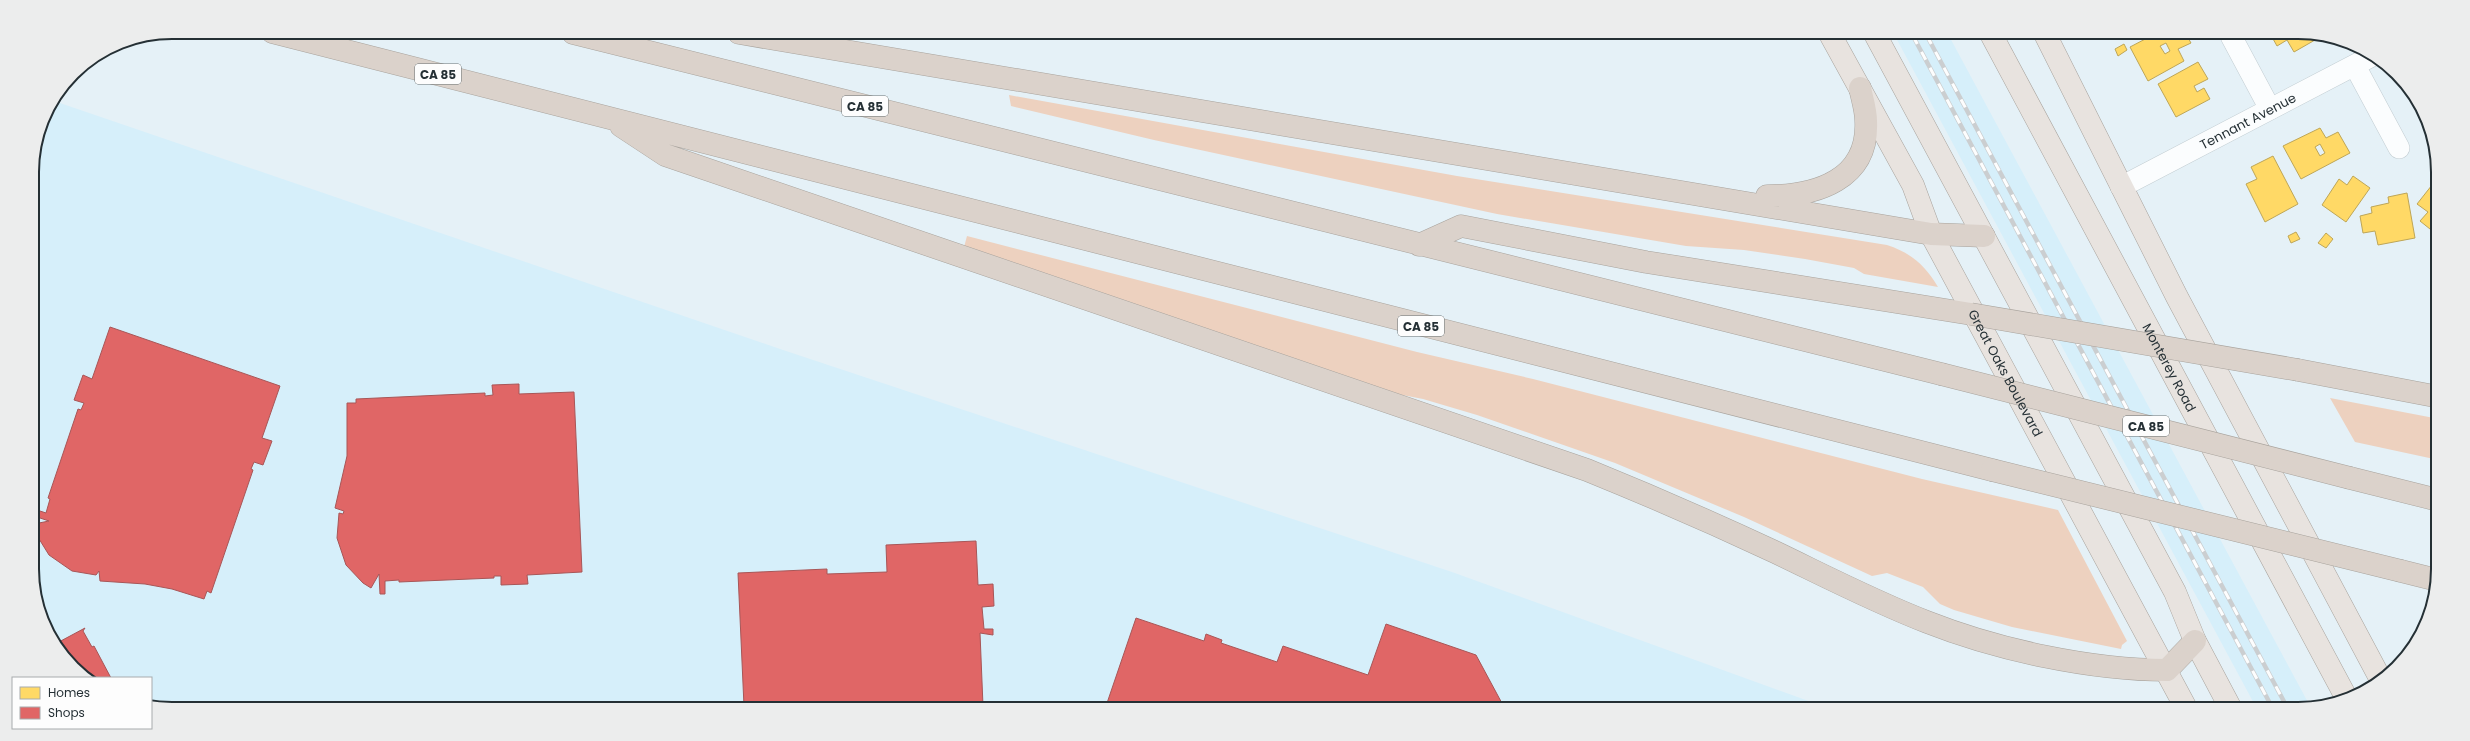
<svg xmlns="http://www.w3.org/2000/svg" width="2470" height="741" viewBox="0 0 2470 741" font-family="Poppins,sans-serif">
	<rect width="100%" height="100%" fill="#e5f1f7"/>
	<!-- built -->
	<path fill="#d6effa" d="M1895,36H1949L2311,708L2257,709Z
		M54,101L783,350L1452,572L1828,708L151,704V678H90L73,668L47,631L35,596L32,163L43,118Z"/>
	<!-- green -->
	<path fill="#edd1bf" d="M1009,95L1457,176L1887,245C1911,253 1925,265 1938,287L1864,274L1854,268L1805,259L1744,250L1686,246L1497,214L1154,140L1011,106Z
		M967,236L1417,352L1533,379L1922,479L2058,510L2127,641L2122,645L2121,649L2012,627L1954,610L1940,604L1923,587L1887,573L1872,576L1744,517L1615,463L1477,415L1423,399L1392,393L963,251Z
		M2330,398L2434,418V459L2355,442Z"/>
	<!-- homes -->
	<path fill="#ffd966" stroke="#bea657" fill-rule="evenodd" d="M2151,36H2187L2191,43L2178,49L2184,61L2148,81L2130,47ZM2166,43L2170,51L2165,54L2160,46Z
		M2272,37H2313L2315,40L2294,52L2287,40L2277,46Z
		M2124,44L2127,50L2118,56L2115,49Z
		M2198,62L2208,79L2194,86L2197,92L2204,88L2210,99L2176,117L2158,84Z
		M2320,128L2326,138L2338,132L2350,153L2301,179L2283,146ZM2320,144L2325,153L2320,156L2315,147Z
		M2273,156L2298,204L2265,222L2246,184L2257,179L2251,167Z
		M2353,176L2370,188L2346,222L2322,205L2339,179L2347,185Z
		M2432,185L2435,187V233L2420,221L2428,212L2417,204Z
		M2407,193L2415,238L2378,245L2375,231L2363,233L2360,216L2372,213L2371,207L2389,203L2388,197Z
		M2296,232L2300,239L2291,243L2288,236Z
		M2326,233L2333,239L2326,248L2318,243Z"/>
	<!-- shops -->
	<path fill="#e06666" stroke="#a85657" d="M110,327L280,386L262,438L272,441L263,465L254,462L251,469L253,470L211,593L207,591L204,599L172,589L145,584L100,581L99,571L96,575L72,571L49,555L36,534L34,524L49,521L34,516V509L46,513L50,499L48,498L78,409L81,410L84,403L74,400L83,375L92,379Z
		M519,384V394L574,392L582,572L527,575L528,584L501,585V576H494V578L399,582V580L385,581V594H380L379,574L371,588L363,583L346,565L337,538L339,513L343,514L344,511L335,508L347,456V403H356V399L485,393V396L493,395L492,385Z
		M976,541L978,585L993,584L994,606L982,607L984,629H993V635L980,633L983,706H744L738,573L827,569V574L887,572L886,545Z
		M1136,618L1204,641L1206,634L1222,640L1221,643L1277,662L1283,646L1368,675L1386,624L1476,655L1504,707L1106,706Z
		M85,628L83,631L92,647L94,646L111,678H90L73,668L50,636L52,635L57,643Z"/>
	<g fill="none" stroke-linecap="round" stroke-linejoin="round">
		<defs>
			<g id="minor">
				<path d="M2231,36L2270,109"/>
				<path d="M2355,66L2399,148"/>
				<path id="s1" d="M2121,187L2374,55"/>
			</g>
			<g id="major">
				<path id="s2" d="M1831,36L1913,185L1931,234L2186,708"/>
				<path d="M1876,36L2175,592L2195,641L2231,709"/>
				<path id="s3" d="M1992,36L2347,699"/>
				<path d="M2046,36L2177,297L2381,680"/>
			</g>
			<path id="highway" d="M272,32L1992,470
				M573,33L1941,374
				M739,33L1931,234L1984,236
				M621,126L665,155L1587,470C1651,496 1713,523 1775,552C1825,576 1875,602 1927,622C1998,650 2091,670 2167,670L2195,641
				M1767,196C1816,196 1869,180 1866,121C1866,110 1862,98 1860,88
				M1419,245L1461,226L1646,262L1971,314
				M2298,370L2434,396
				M2350,478L2434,499
				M2401,571L2433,579"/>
		</defs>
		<!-- minor casing -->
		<use href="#minor" stroke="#c2cdd2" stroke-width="22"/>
		<!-- major casing -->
		<use href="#major" stroke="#a8a39d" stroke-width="23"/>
		<!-- highway casing -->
		<use href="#highway" stroke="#a8a39d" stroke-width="23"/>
		<!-- minor -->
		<use href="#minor" stroke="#fbfdfe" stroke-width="21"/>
		<!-- major -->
		<use href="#major" stroke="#e8e3df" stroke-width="22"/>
		<!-- highway -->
		<use href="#highway" stroke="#dbd2cb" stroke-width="22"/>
		<defs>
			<path id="rail" d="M1913,36L2273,709
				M1927,36L2288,709"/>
		</defs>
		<!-- rail casing -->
		<use href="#rail" stroke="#cbced0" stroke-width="4.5"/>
		<!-- rail -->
		<use href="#rail" stroke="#fdfdfd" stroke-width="3" stroke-dasharray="9" stroke-linecap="butt"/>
		<defs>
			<path id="highway-bridge" d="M1971,314L2298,370
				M1941,374L2350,478
				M1992,470L2401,571"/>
		</defs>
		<!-- highway-bridge casing -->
		<use href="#highway-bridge" stroke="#a8a39d" stroke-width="23" stroke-linecap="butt"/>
		<!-- highway-bridge -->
		<use href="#highway-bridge" stroke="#dbd2cb" stroke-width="22"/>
	</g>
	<g text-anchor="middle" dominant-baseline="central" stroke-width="4" stroke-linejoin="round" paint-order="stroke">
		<!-- shield labels -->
		<g fill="#fdfdfd" stroke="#666e71" stroke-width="1">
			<rect x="415" y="64" width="46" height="20" rx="3"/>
			<rect x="842" y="96" width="46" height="20" rx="3"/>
			<rect x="1398" y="316" width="46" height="20" rx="3"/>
			<rect x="2123" y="416" width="46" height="20" rx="3"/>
		</g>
		<g font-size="12" font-weight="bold" fill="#253035">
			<text x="438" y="74">CA 85</text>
			<text x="865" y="106">CA 85</text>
			<text x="1421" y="326">CA 85</text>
			<text x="2146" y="426">CA 85</text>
		</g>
		<!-- street labels -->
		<g font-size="13" fill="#253035" stroke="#fdfdfd">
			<text stroke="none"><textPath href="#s1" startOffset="143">Tennant Avenue</textPath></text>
			<text stroke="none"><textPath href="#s3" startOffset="376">Monterey Road</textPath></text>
			<text stroke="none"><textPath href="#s2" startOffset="380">Great Oaks Boulevard</textPath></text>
		</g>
	</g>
	<!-- crop -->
	<path d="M0 0H2470V741H0ZM172 39H2298A133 133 0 0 1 2431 172V569A133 133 0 0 1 2298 702H172A133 133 0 0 1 39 569V172A133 133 0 0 1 172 39Z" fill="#eceded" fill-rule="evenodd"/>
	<path fill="none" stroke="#253035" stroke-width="2" d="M172 39H2298A133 133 0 0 1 2431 172V569A133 133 0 0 1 2298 702H172A133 133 0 0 1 39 569V172A133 133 0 0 1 172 39Z"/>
	<!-- legend -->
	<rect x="12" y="677" width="140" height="52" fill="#fdfdfd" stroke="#a7abad"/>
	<rect x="20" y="687" width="20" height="12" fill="#ffd966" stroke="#a7abad"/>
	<text x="48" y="697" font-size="12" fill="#253035">Homes</text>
	<rect x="20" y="707" width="20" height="12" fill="#e06666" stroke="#a7abad"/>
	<text x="48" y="717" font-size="12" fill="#253035">Shops</text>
</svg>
